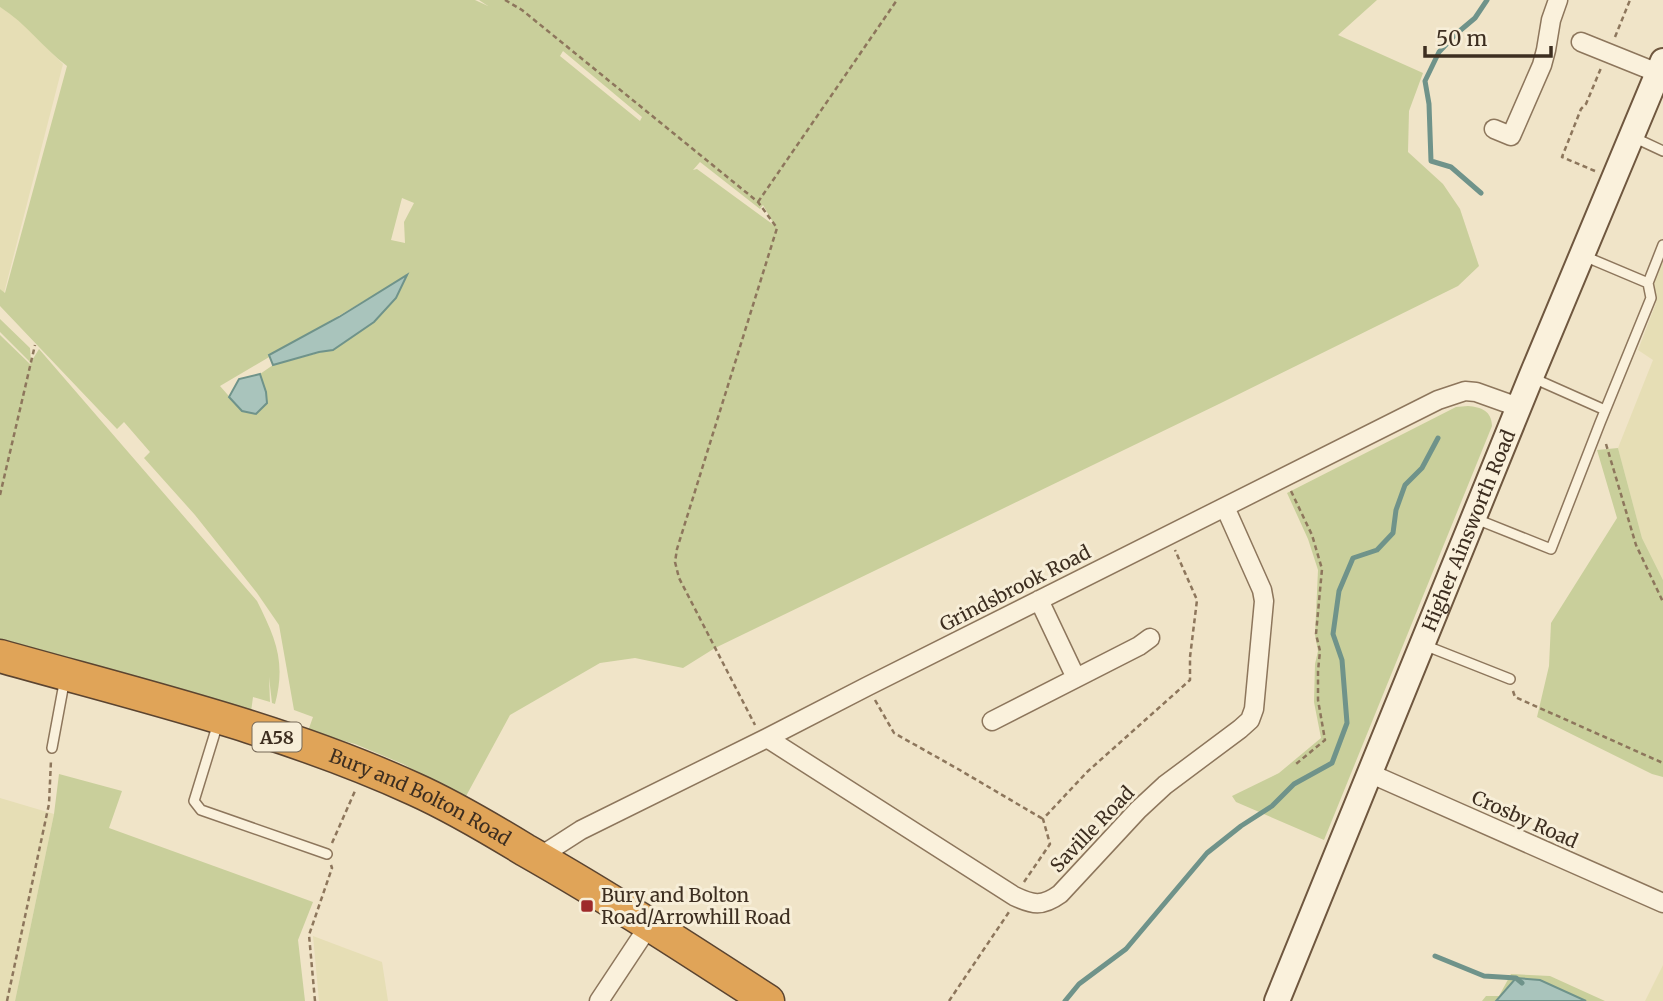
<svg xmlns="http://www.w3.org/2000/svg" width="1663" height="1001" viewBox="0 0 1663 1001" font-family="Merriweather,serif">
	<rect width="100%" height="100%" fill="#f0e4c8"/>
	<!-- farmland -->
	<path fill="#e6deb5" d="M0,7L17,18L63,64L4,293L0,289Z
		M1663,261V580L1642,538L1618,448L1653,360L1638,350L1656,303L1654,282Z
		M0,798L54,814L15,1001H0Z
		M313,936L382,962L388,1001H319Z
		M1663,965V1001H1645Z"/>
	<!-- green -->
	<path fill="#c9cf9b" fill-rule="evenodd" d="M0,0H475L488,6L479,0H1377L1338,35L1423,73L1409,111L1408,152L1443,184L1460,209L1479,266L1458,286L1221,403L715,648L683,668L635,658L600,663L510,715L465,798L403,764L355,744L308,731L313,717L294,710L279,625L257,593L195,515L144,458L150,452L124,422L117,429L0,306V289L5,293L67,66C43,48 27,24 0,7ZM563,51L642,117L640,121L560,56ZM700,162L760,209L763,205L775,226L697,169L693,170ZM402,198L414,203L404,222L405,243L391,240ZM406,276L396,298L374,322L337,348L273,365L260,374L242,411L220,386Z
		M0,319L30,348L31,362L39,349L257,601C276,639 286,662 275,704L272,703L269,677L270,702L253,697L251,712L0,640V335L30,364L31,363L0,332Z
		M1468,406C1481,407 1492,411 1492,426L1324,840L1236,802L1232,796L1279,773L1321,738L1314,702L1315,664L1318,651L1315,635L1318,570L1308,539L1287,493L1456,407Z
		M1618,448L1642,538L1663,580V777L1652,774L1537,717L1549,666L1551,623L1617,518L1597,450Z
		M59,774L122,791L109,828L313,902L298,940L305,1001H15L54,814Z
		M1511,974L1550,976L1605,1001H1482L1486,996H1499Z"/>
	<!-- water -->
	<path fill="#a9c4bc" stroke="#6f938a" stroke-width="2" d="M407,275L396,298L374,322L333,350L319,352L273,365L269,355L339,317Z
		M260,374L266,392L267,403L256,414L242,411L229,397L239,379Z
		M1516,978L1540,980L1586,1001H1496Z"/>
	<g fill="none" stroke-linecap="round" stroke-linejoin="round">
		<!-- stream -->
		<path stroke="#6f938a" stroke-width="5" d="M1481,193L1451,167L1431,161L1429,104L1425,81L1439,52L1456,34L1475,18L1487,0
			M1435,956L1484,976L1516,978L1522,983
			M1065,1001L1079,984L1126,949L1207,853L1241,826L1272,806L1294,784L1332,763L1347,723L1342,660L1333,634L1339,591L1353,558L1377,550L1393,533L1396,510L1405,485L1422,468L1438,438"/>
		<defs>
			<path id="lane" d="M1633,137L1663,151
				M1584,256L1648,283
				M1533,378L1605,410
				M1476,519L1551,549L1600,423L1651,298L1648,283L1663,245
				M1424,645L1510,679
				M218,723L194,801L201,810L327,854
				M52,748L65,678"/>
			<path id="street" d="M1581,42L1658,73
				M1494,129L1511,136L1542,65L1546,50L1551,20L1558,0
				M1039,600L1076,678
				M992,721L1139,646L1150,638
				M767,738L1014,896C1033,905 1042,907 1060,894L1138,810L1165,785L1240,729L1250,720L1254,709L1264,601L1262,590L1225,507
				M1369,773L1663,903
				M539,857L581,830L767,738L868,686L1438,400L1465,391L1476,392L1518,407
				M599,1001L650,924"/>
			<g id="secondary">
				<path id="s1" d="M1277,1001L1531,377L1663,61"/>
			</g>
			<g id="highway">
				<path id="s2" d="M0,656C138,695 283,729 414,789C452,806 489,828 525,850C608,897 688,949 768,1001"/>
			</g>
		</defs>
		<!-- lane casing -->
		<use href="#lane" stroke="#8d765c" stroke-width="12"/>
		<!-- street casing -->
		<use href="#street" stroke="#8d765c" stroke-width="21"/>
		<!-- secondary casing -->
		<use href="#secondary" stroke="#6f573f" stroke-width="28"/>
		<!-- highway casing -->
		<use href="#highway" stroke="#5b4430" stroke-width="35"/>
		<!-- path -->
		<path stroke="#8d765c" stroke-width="2.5" stroke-dasharray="5 3.5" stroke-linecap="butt" d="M505,0L522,10L758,202L777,228L677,549L675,562L679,578L755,725
			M1615,37L1630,0
			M1595,171L1562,157L1581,109L1586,104L1601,68
			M758,202L897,0
			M1606,444L1636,545L1663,602
			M1291,491L1312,535L1322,569L1316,634L1320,651L1318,671V700L1325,740L1296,764
			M0,495L35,345
			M1513,691L1515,697L1663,763
			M875,700L894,733L958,769L1043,819
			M332,843L355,791
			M1024,882L1050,844L1043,819L1087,772L1190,680V657L1197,600L1175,550
			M7,1001L49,804L51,760
			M315,1001L309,935L332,868L331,865
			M949,1001L1009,912"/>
		<!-- lane -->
		<use href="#lane" stroke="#faf1dc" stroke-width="9"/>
		<!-- street -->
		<use href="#street" stroke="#faf1dc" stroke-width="18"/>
		<!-- secondary -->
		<use href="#secondary" stroke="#faf1dc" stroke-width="24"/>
		<!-- highway -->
		<use href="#highway" stroke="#e0a458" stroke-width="32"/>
	</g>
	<!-- markers -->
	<rect fill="#9e2a2b" stroke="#f7eed8" stroke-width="2.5" x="580" y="899" width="14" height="14" rx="3.5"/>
	<g text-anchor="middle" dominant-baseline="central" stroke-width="6" stroke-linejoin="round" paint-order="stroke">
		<!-- shield labels -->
		<rect fill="#f7eed8" stroke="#756857" stroke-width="2" x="252.5" y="722.5" width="49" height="29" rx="5"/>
		<g font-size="18" font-weight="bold" fill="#3d2e20">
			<text x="277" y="737">A58</text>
		</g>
		<!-- street labels -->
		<g font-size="19" fill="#3d2e20" stroke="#f7eed8">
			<text stroke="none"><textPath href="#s1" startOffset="508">Higher Ainsworth Road</textPath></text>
			<text transform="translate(1015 588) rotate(-27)">Grindsbrook Road</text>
			<text stroke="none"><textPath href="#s2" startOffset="444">Bury and Bolton Road</textPath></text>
			<text transform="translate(1525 819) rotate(24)">Crosby Road</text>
			<text transform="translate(1092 829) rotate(-46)">Saville Road</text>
		</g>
		<!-- poi labels -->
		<g font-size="19" fill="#3d2e20" stroke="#f7eed8" text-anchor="start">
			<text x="601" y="895">Bury and Bolton<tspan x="601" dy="22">Road/Arrowhill Road</tspan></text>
		</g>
	</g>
	<!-- scale -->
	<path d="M1425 46v10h126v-10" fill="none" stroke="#3d2e20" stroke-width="3.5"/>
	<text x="1436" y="46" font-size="21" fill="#3d2e20" stroke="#f7eed8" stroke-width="5" paint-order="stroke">50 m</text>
</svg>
